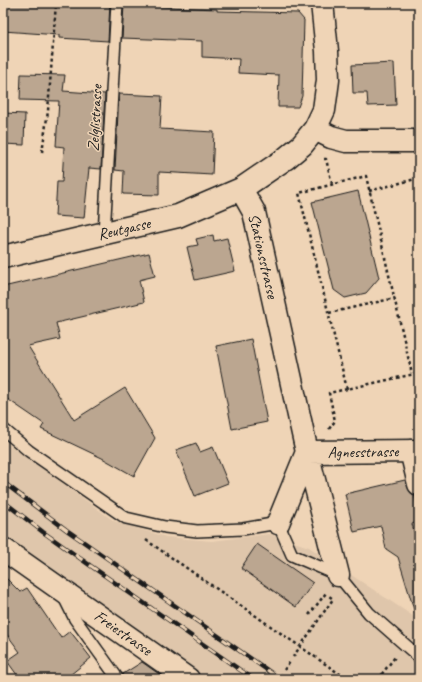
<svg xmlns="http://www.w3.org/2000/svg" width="422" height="682" viewBox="0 0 422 682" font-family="Caveat,sans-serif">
	<rect width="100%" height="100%" fill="#efd4b6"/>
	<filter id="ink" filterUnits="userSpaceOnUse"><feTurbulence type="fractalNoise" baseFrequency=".025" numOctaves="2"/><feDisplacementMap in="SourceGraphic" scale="8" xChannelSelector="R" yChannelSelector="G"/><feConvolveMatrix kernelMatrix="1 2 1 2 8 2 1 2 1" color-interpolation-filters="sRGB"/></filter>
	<g filter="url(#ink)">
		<!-- built -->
		<path fill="#dfc6ab" d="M3,440L114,521L166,537L212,541L269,534L309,547L419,620V679H207L41,563L3,533Z"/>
		<!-- building -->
		<path fill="#bba690" stroke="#1c1c1c" d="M3,3H110L108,41L59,38V35L3,31Z
			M124,5L217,9V11L298,13L304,20L302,96L298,107H278L279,75L238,73L239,59L202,57V41L122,38Z
			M394,63L396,105L368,106L367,93H353L352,65Z
			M21,74L65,75L63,91L105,94L101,169L89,168L84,218L55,216L57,182H62L64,147L56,146L59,101L20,100Z
			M119,94L162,96L160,129L214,132L212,175L159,172V195L123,194L124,171L115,170Z
			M3,113L25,114L24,145L3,144Z
			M358,191L379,278L366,293L345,298L334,290L312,202Z
			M213,235L214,241L227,238L235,271L195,280L187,247L198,245L196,239Z
			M149,253L155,276L139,280L144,302L56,323L60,339L28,346L74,420L125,388L155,438L134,476L102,458L41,429L44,424L3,396V287Z
			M251,339L267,422L232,429L216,346Z
			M196,443L200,452L213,447L228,483L195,496L176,450Z
			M405,480L410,492L414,495L419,511V521L412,524L419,548V612L415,613L398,557L386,549L381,526L354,532L345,494Z
			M257,544L313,583L296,607L241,568Z
			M3,575L20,592L27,588L61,638L70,631L91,658L65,679H20L7,661L20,652L3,629Z
			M142,662L166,679H125L123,674Z"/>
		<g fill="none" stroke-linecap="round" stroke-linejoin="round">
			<defs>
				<path id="lane" d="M104,234L117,3
					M3,429L29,451L126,518L165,527L197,531L243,529L278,523L292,555L338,575L369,613L419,657
					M64,597L75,619L118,679"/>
				<path id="street" d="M315,129L331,137L346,141H419
					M3,257L178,216L241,189
					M411,451L419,484
					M278,523L307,452L254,212L241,189L285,159L302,145L315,129L324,110L328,80L327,51L322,3
					M3,549L188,679
					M338,575L307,452L419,451"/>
			</defs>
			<!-- lane casing -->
			<use href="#lane" stroke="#1c1c1c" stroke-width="14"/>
			<!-- street casing -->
			<use href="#street" stroke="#1c1c1c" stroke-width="25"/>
			<!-- path -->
			<path stroke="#1c1c1c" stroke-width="2.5" stroke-dasharray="3 3" stroke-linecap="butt" d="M42,152L48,111L56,3
				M324,159H326L332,184
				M369,191L419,178
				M329,313L395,298
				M347,389L299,193L366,176L412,374
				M329,429L335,421L329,393L419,373
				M146,540L347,679
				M309,615L326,593
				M293,657L333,599L329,596
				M284,670L290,662
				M278,679L282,674
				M378,679L395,657"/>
			<!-- lane -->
			<use href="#lane" stroke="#efd4b6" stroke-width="11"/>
			<!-- street -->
			<use href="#street" stroke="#efd4b6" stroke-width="22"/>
			<defs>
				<path id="rail" d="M3,482L68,531L280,679
					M3,501L43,532L88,564L253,679"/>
			</defs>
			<!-- rail casing -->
			<use href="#rail" stroke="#1c1c1c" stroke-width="4.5"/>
			<!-- rail -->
			<use href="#rail" stroke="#efd4b6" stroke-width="3" stroke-dasharray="9" stroke-linecap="butt"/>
		</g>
	</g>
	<g text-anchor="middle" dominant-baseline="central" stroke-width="3" stroke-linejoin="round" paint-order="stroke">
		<!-- street labels -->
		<g font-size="16" fill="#1c1c1c" stroke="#efd4b6">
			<text transform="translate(95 118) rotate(-87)">Zelglistrasse</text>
			<text transform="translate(124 229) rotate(-13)">Reutgasse</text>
			<text transform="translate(263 256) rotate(77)">Stationsstrasse</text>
			<text transform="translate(363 452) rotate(-1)">Agnesstrasse</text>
			<text transform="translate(123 633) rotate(35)">Freiestrasse</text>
		</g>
	</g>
	<!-- margin -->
	<rect width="422" height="682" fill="none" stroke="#efd4b6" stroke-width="16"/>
	<rect x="8" y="8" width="406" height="666" fill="none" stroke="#1c1c1c" stroke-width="1.5" filter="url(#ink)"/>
</svg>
